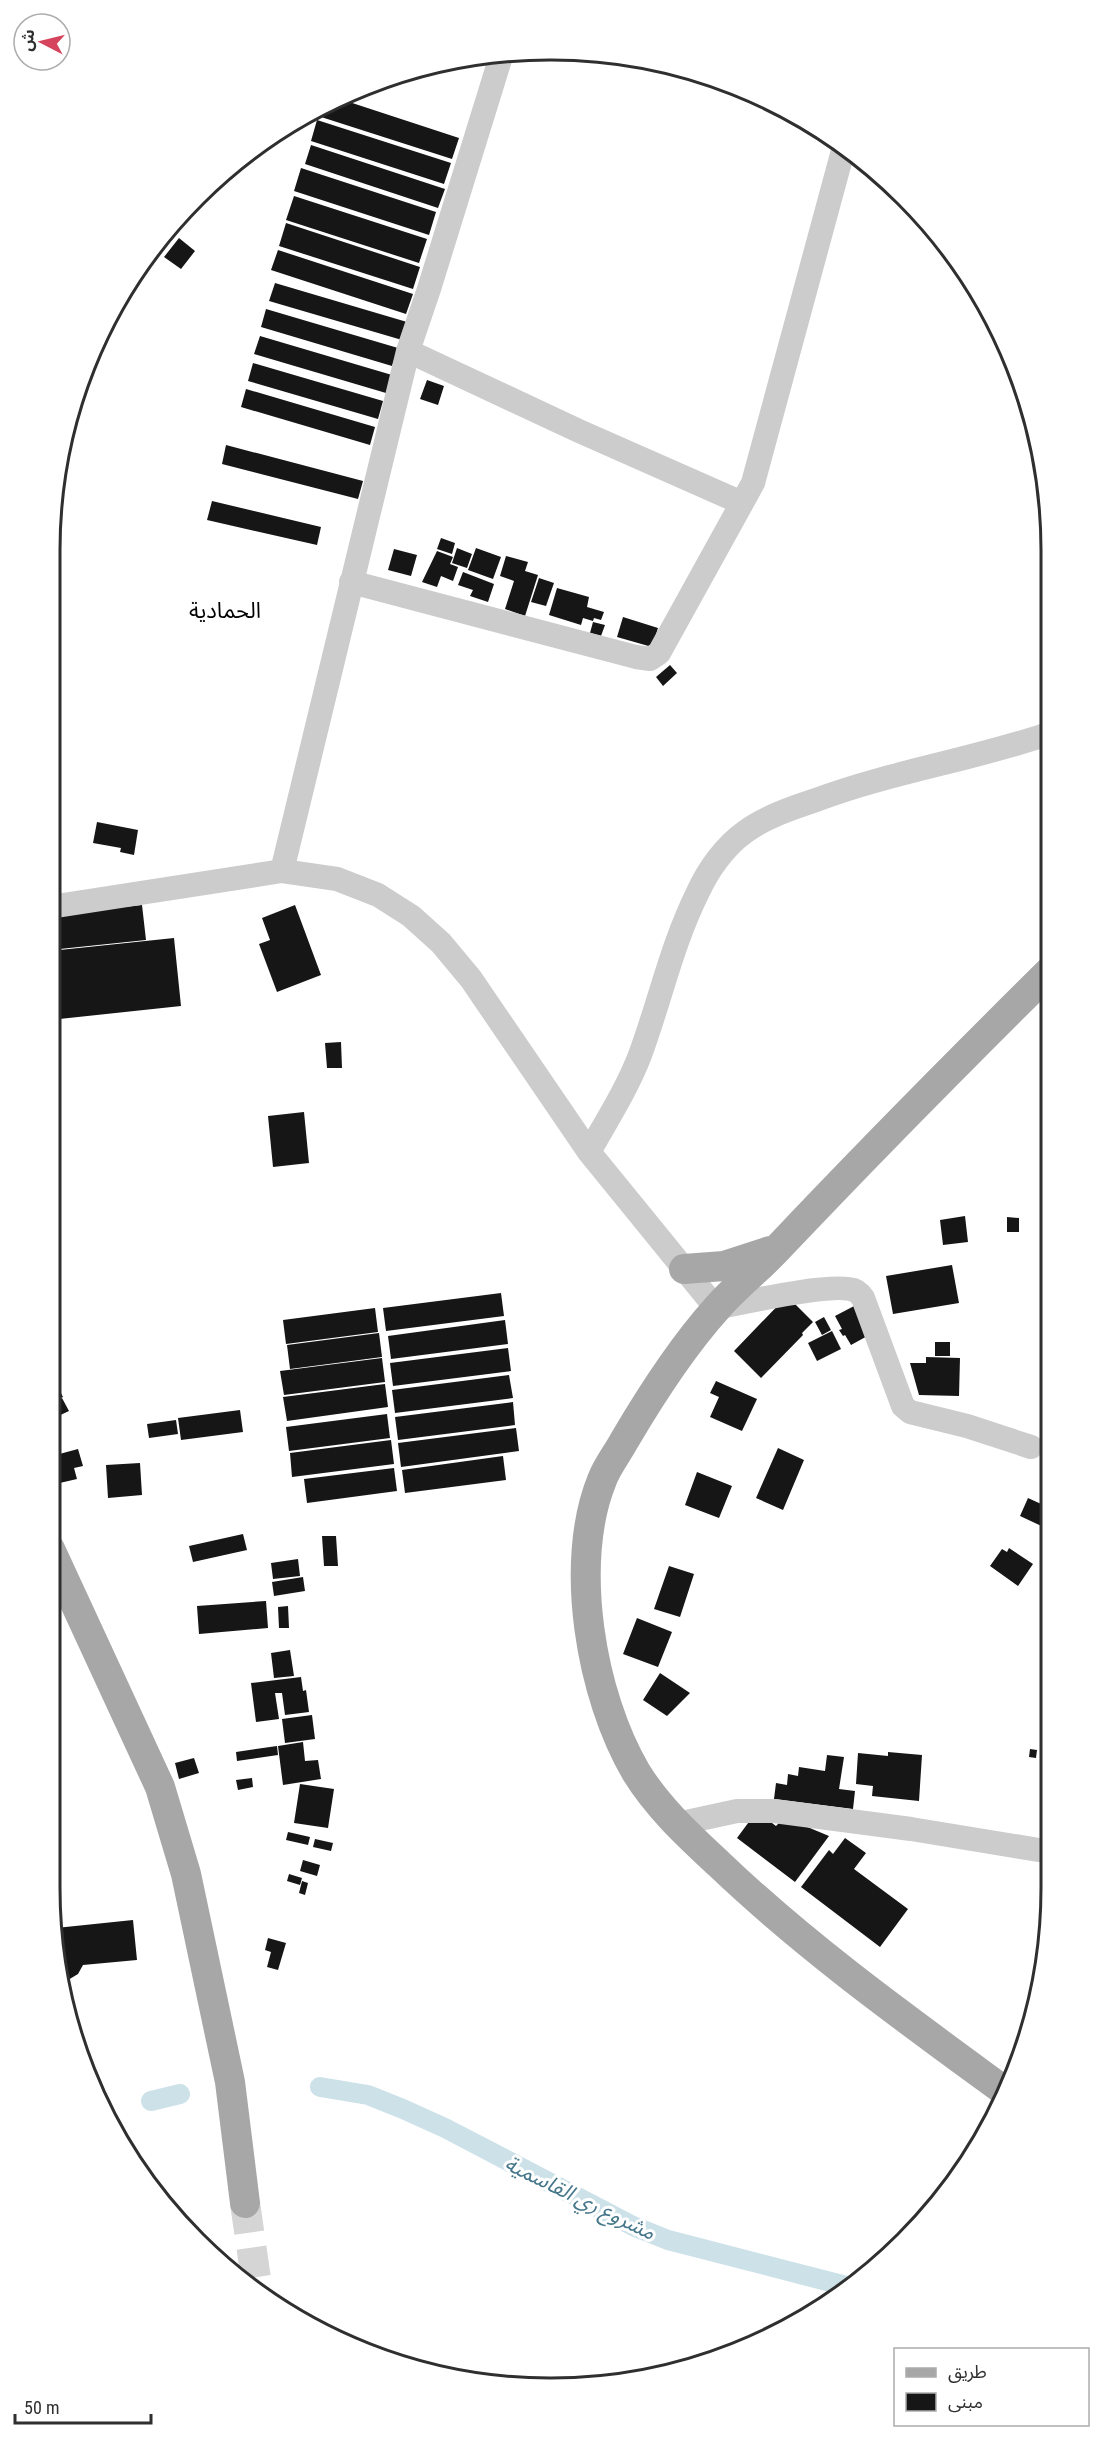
<svg xmlns="http://www.w3.org/2000/svg" width="1101" height="2438" viewBox="0 0 1101 2438" font-family="'Roboto Condensed','Noto Sans Arabic',sans-serif">
	<rect width="100%" height="100%" fill="#fff"/>
	<g fill="none" stroke-linecap="round" stroke-linejoin="round">
		<!-- canal -->
		<path stroke="#cde1e9" stroke-width="20" d="M320,2087L368,2095L403,2109L445,2128L633,2226L668,2240L850,2287
			M151,2101L180,2094"/>
	</g>
	<!-- building -->
	<path fill="#161616" d="M337,98L459,138L452,159L318,116L321,106Z
		M317,120L451,163L444,184L311,141Z
		M311,145L445,189L438,208L305,164Z
		M301,168L436,212L429,235L294,191Z
		M294,196L427,239L419,263L286,220Z
		M286,223L420,267L413,289L279,246Z
		M179,238L195,251L181,269L164,257Z
		M278,250L413,294L406,314L271,270Z
		M275,283L407,322L402,340L269,301Z
		M266,309L398,348L392,366L261,327Z
		M260,336L392,375L386,393L254,354Z
		M253,363L383,401L378,419L248,381Z
		M427,380L444,386L438,405L420,399Z
		M246,389L375,427L370,445L241,407Z
		M226,445L363,481L358,499L222,464Z
		M212,501L321,527L317,545L207,520Z
		M441,538L455,543L452,554L437,549Z
		M457,548L472,554L467,568L452,563Z
		M476,548L501,557L493,579L468,570Z
		M394,549L417,555L411,576L388,570Z
		M437,551L453,557L450,564L458,567L453,581L441,576L437,587L422,582Z
		M506,556L528,562L525,571L538,575L525,616L505,609L514,581L500,576Z
		M463,572L494,584L488,602L470,596L473,590L458,585Z
		M539,578L554,583L546,606L531,602Z
		M557,588L589,597L587,607L604,612L601,620L594,618L593,621L583,618L581,625L549,615Z
		M623,617L658,628L652,647L617,637Z
		M593,622L605,625L601,636L590,633Z
		M670,665L677,673L663,686L656,677Z
		M97,822L138,830L134,855L120,852L121,848L93,843Z
		M142,905L146,940L50,950V915Z
		M295,905L321,975L277,992L259,944L270,940L262,918Z
		M174,938L181,1006L50,1020V951Z
		M341,1042L342,1068H327L325,1043Z
		M304,1112L309,1163L273,1167L268,1116Z
		M965,1216L968,1242L943,1245L940,1220Z
		M1007,1217L1019,1218V1232H1007Z
		M952,1265L959,1303L893,1314L886,1276Z
		M501,1293L504,1316L386,1331L383,1308Z
		M787,1296L813,1322L802,1333L803,1335L761,1378L734,1351Z
		M856,1305L871,1334L851,1345L845,1335L843,1336L839,1330L842,1329L835,1316Z
		M375,1308L378,1332L286,1344L283,1320Z
		M824,1317L831,1330L822,1335L815,1322Z
		M505,1320L508,1344L391,1359L388,1336Z
		M832,1331L841,1349L817,1361L808,1343Z
		M379,1333L382,1357L290,1369L287,1345Z
		M935,1342H950V1356H935Z
		M508,1348L511,1371L393,1386L390,1363Z
		M926,1357L960,1358L959,1396L919,1395L910,1363H926Z
		M382,1358L385,1382L284,1395L280,1371Z
		M509,1375L513,1398L395,1413L392,1390Z
		M716,1381L757,1399L742,1431L710,1417L719,1397L710,1393Z
		M385,1384L388,1407L287,1421L283,1397Z
		M57,1385L63,1397L50,1403V1389Z
		M62,1398L69,1411L54,1418L50,1405Z
		M513,1402L515,1425L398,1440L395,1417Z
		M240,1410L243,1432L181,1440L178,1418Z
		M387,1414L390,1438L289,1451L286,1427Z
		M176,1420L178,1434L149,1438L147,1424Z
		M516,1428L519,1451L401,1467L398,1443Z
		M391,1440L394,1464L292,1477L290,1453Z
		M778,1448L804,1460L783,1510L756,1498Z
		M78,1449L83,1466L74,1468L77,1479L51,1485L50,1470L55,1468L52,1456Z
		M503,1456L506,1480L405,1493L402,1470Z
		M140,1463L142,1495L108,1498L106,1465Z
		M394,1468L397,1491L307,1503L304,1479Z
		M697,1472L732,1486L719,1518L685,1505Z
		M1028,1498L1050,1508V1530L1020,1516Z
		M243,1534L247,1550L193,1562L189,1546Z
		M322,1536H336L338,1566H324Z
		M1009,1548L1033,1564L1018,1586L990,1566L1002,1549L1007,1552Z
		M298,1559L300,1576L273,1579L271,1563Z
		M669,1566L694,1574L680,1617L654,1609Z
		M303,1577L305,1591L274,1596L272,1582Z
		M266,1601L268,1628L199,1634L197,1606Z
		M288,1606L289,1628H279L278,1607Z
		M637,1618L672,1632L658,1667L623,1654Z
		M290,1650L294,1676L274,1678L271,1653Z
		M660,1673L690,1693L667,1716L643,1700Z
		M301,1677L303,1691L306,1690L309,1712L285,1715L282,1693H275L279,1719L256,1722L251,1683Z
		M312,1715L315,1739L285,1743L282,1719Z
		M303,1742L305,1761L318,1760L321,1779L283,1785L278,1746Z
		M277,1746L278,1755L237,1761L236,1752Z
		M1030,1749L1037,1750L1036,1758L1029,1757Z
		M888,1752L922,1755L919,1801L872,1796L873,1786L856,1784L858,1753L888,1756Z
		M827,1755L844,1757L839,1789L855,1791L853,1809L774,1799L776,1783L787,1785L788,1774L798,1776L799,1767L825,1771Z
		M194,1758L199,1773L179,1779L175,1763Z
		M252,1778L253,1787L238,1790L236,1780Z
		M300,1784L334,1789L328,1828L294,1823Z
		M754,1815L764,1817L776,1826L780,1822L805,1826L829,1836L795,1882L737,1838Z
		M288,1832L310,1837L308,1845L286,1840Z
		M845,1838L866,1853L854,1869L908,1909L880,1947L801,1887L829,1850L833,1854Z
		M315,1839L333,1843L331,1851L313,1847Z
		M303,1860L320,1865L317,1876L300,1871Z
		M289,1874L302,1878L300,1885L287,1881Z
		M302,1881L308,1883L305,1895L299,1893Z
		M133,1920L137,1960L83,1965L78,1974L68,1980L69,1993H67L56,1928Z
		M268,1938L286,1943L278,1970L267,1967L271,1952L265,1950Z"/>
	<g fill="none" stroke-linecap="round" stroke-linejoin="round">
		<!-- major-tunnel -->
		<path stroke="#d5d5d5" stroke-width="30" stroke-dasharray="30 15" stroke-linecap="butt" d="M245,2203L257,2286"/>
		<!-- minor -->
		<path stroke="#ccc" stroke-width="24" d="M408,351L579,431L742,503
			M351,582L636,657L650,659L659,653L753,483L844,147
			M282,871L408,351L429,289L502,53
			M50,907L282,871L337,879L378,895L411,916L441,943L471,979L589,1152L716,1308C741,1303 837,1281 856,1291C859,1293 861,1295 863,1298L903,1406L910,1412L967,1426L1031,1447
			M589,1152C607,1120 627,1089 640,1055C660,1001 672,944 698,892C708,870 725,846 745,832C765,817 792,808 816,800C891,772 971,760 1048,734
			M677,1824L737,1811H774L911,1829L1051,1852"/>
		<!-- major -->
		<path stroke="#a7a7a7" stroke-width="30" d="M684,1269L724,1266L770,1251
			M50,1549L160,1787L186,1874L230,2082L245,2203
			M1003,2090C906,2019 807,1948 720,1865C690,1837 658,1808 636,1772C591,1696 568,1563 602,1480C607,1466 617,1454 624,1441C651,1395 681,1348 717,1308C736,1286 760,1268 780,1246C868,1153 958,1062 1049,972"/>
	</g>
	<g text-anchor="middle" dominant-baseline="central" stroke-width="6" stroke-linejoin="round" paint-order="stroke">
		<!-- water labels -->
		<g font-size="21" font-style="italic" fill="#45768a" stroke="#fff">
			<text transform="translate(580 2198) rotate(26)">مشروع ري القاسمية</text>
		</g>
		<!-- quarter labels -->
		<g font-size="22" fill="#000" stroke="#fff">
			<text x="225" y="610">الحمادية</text>
		</g>
	</g>
	<!-- crop -->
	<path d="M0 0H1101V2438H0ZM550 60H551A490 490 0 0 1 1041 550V1888A490 490 0 0 1 551 2378H550A490 490 0 0 1 60 1888V550A490 490 0 0 1 550 60Z" fill="#fff" fill-rule="evenodd"/>
	<path fill="none" stroke="#2f2f2f" stroke-width="3" d="M550 60H551A490 490 0 0 1 1041 550V1888A490 490 0 0 1 551 2378H550A490 490 0 0 1 60 1888V550A490 490 0 0 1 550 60Z"/>
	<!-- legend -->
	<rect x="894" y="2348" width="195" height="78" fill="#ffffff" stroke="#acacac" stroke-width="1.5"/>
	<rect x="906" y="2368" width="30" height="9" fill="#a7a7a7" stroke="#acacac" stroke-width="1.5"/>
	<text x="948" y="2378" font-size="18" fill="#2f2f2f">طريق</text>
	<rect x="906" y="2393" width="30" height="18" fill="#161616" stroke="#acacac" stroke-width="1.5"/>
	<text x="948" y="2408" font-size="18" fill="#2f2f2f">مبنى</text>
	<!-- north arrow -->
	<g transform="translate(42 42) rotate(277)"><circle r="28" fill="#ffffff" stroke="#acacac" stroke-width="1.5"/>
	<path d="M0-4.5L10 22L0 15L-10 22Z" fill="#d5435c"/>
	<text y="-9" font-size="16" font-weight="bold" text-anchor="middle" fill="#2f2f2f">ش</text>
	</g>
	<!-- scale -->
	<path d="M15 2414v9h136v-9" fill="none" stroke="#2f2f2f" stroke-width="3"/>
	<text x="24" y="2414" font-size="18" fill="#2f2f2f" stroke="#ffffff" stroke-width="4.5" paint-order="stroke">50 m</text>
</svg>
